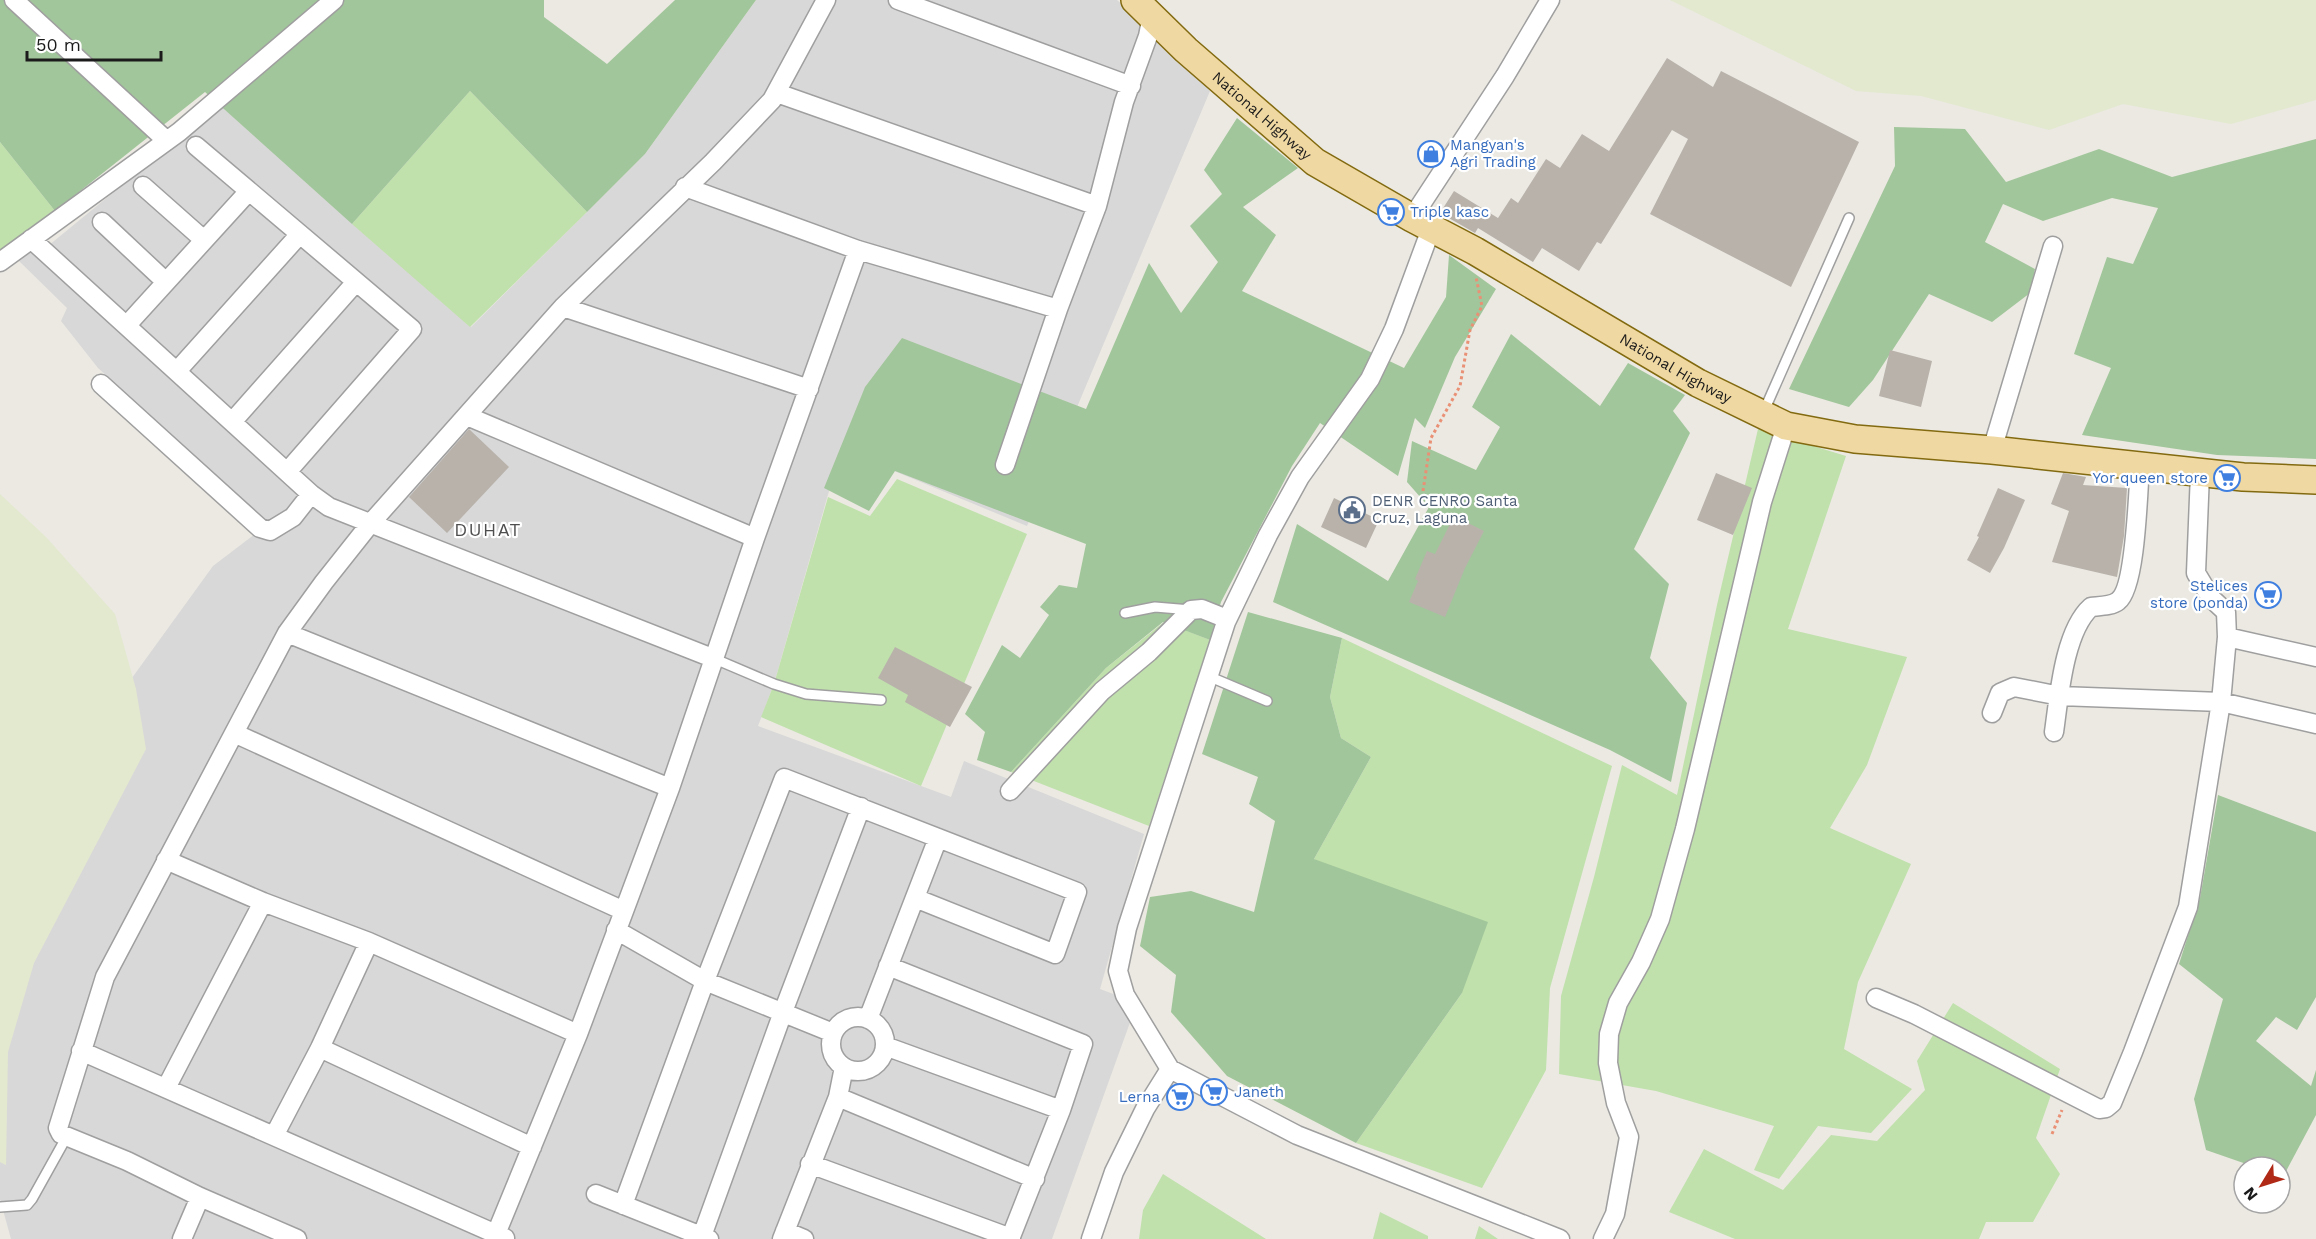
<svg xmlns="http://www.w3.org/2000/svg" width="2316" height="1239" viewBox="0 0 2316 1239" font-family="'Work Sans',sans-serif">
	<rect width="100%" height="100%" fill="#ebe9e2"/>
	<!-- residential -->
	<path fill="#d9d8d8" d="M756,0H1117L1150,29L1210,91L1027,526L841,449L774,684L758,726L951,797L964,761L1144,834L1100,989L1137,1003L1052,1239H11L0,1199V1051L124,689L213,566L268,524L98,368L61,321L67,308L18,260L30,249L37,255L220,105L471,327L645,154Z"/>
	<!-- farmland -->
	<path fill="#e3e9cf" d="M1670,0H2316V100L2231,124L2123,104L2049,130L1921,96L1856,91Z
		M0,494L46,537L115,614L136,689L146,749L34,963L8,1052L6,1165L0,1162Z"/>
	<!-- grass -->
	<path fill="#c0e1ac" d="M470,91L587,212L470,327L352,224Z
		M0,142L55,211L0,250Z
		M1758,429L1846,456L1788,629L1907,657L1867,765L1830,828L1911,864L1858,982L1844,1049L1912,1089L1871,1133L1818,1126L1779,1179L1754,1170L1774,1126L1656,1091L1559,1074L1561,996L1594,877L1622,765L1677,795L1717,605Z
		M897,479L1027,534L921,786L761,717L774,684L828,497L870,516Z
		M1164,622L1210,640L1149,826L1011,772L1106,668Z
		M1342,638L1612,766L1550,988L1546,1070L1482,1188L1356,1143L1462,993L1314,859L1371,757L1341,738L1330,697Z
		M1953,1003L2060,1069L2036,1138L2060,1174L2033,1222H1986L1979,1239H1735L1669,1212L1704,1149L1783,1190L1831,1135L1877,1141L1925,1090L1917,1061Z
		M1163,1174L1266,1239H1139L1143,1210Z
		M1380,1212L1428,1236V1239H1373Z
		M1479,1226L1498,1239H1475Z"/>
	<!-- forest -->
	<path fill="#a2c69b" d="M0,0H544V17L607,64L675,0H756L645,154L587,212L470,91L352,224L205,92L55,211L0,142Z
		M1237,118L1298,168L1243,207L1276,235L1242,291L1404,368L1446,297L1449,255L1496,289L1455,357L1425,428L1415,418L1398,476L1320,423L1292,466L1221,602L1210,640L1163,622L1106,668L1011,772L977,760L985,732L965,714L1002,645L1020,658L1049,615L1040,607L1059,585L1077,588L1086,544L895,471L869,511L824,488L865,387L902,338L1086,409L1149,263L1181,313L1218,262L1190,226L1222,194L1204,170Z
		M1894,127L1965,129L2006,182L2099,149L2172,177L2316,139V459L2217,455L2082,435L2111,368L2074,354L2107,257L2133,264L2158,208L2112,198L2043,221L2003,204L1985,242L2035,269L2030,293L1992,322L1929,294L1873,380L1849,407L1789,389L1895,166Z
		M1511,334L1600,406L1628,363L1685,395L1673,411L1690,433L1634,549L1669,584L1650,658L1687,703L1671,782L1610,750L1273,602L1297,524L1388,581L1429,507L1407,482L1412,441L1476,470L1500,427L1472,407Z
		M1248,612L1342,638L1330,697L1341,738L1371,757L1314,859L1488,922L1462,993L1356,1143L1227,1076L1171,1012L1176,975L1140,946L1150,897L1191,891L1254,912L1275,821L1249,804L1258,777L1202,754Z
		M2218,795L2316,832V997L2297,1030L2276,1017L2256,1041L2311,1086L2316,1070V1115L2283,1177L2280,1176V1167H2255L2206,1150L2194,1099L2223,999L2179,964L2200,898Z"/>
	<!-- building -->
	<path fill="#b8b2ab" d="M1667,58L1713,87L1721,71L1859,142L1791,287L1650,214L1688,139L1672,130L1601,244L1597,242L1579,271L1542,248L1533,262L1478,228L1475,233L1440,213L1454,191L1498,218L1511,198L1518,203L1546,159L1560,168L1582,134L1609,151Z
		M1890,350L1932,361L1921,407L1879,396Z
		M469,429L509,467L447,533L409,497Z
		M1716,473L1752,488L1733,535L1697,520Z
		M2063,473L2086,477L2083,485L2127,488L2124,536L2117,577L2052,562L2069,511L2051,504Z
		M1998,488L2025,500L2004,548L1990,573L1967,560L1979,537L1977,536Z
		M1334,498L1379,520L1366,548L1321,527Z
		M1454,516L1484,531L1465,568L1445,617L1409,602L1418,581L1415,579L1427,551L1435,554Z
		M895,647L972,687L950,727L905,702L908,695L878,678Z"/>
	<g fill="none" stroke-linecap="round" stroke-linejoin="round">
		<defs>
			<path id="lane" d="M1764,411L1849,218
				M1125,613L1155,607L1191,610
				M715,659L774,684L806,694L881,700
				M1208,676L1267,701
				M0,1207L27,1205L32,1199L66,1138"/>
			<path id="street" d="M14,0L167,141
				M898,0L1131,86
				M777,93L1097,206
				M196,146L412,329L287,472
				M143,186L204,240
				M685,187L858,250L1058,309
				M1412,218L1505,76L1550,0
				M102,222L166,282
				M1431,229L1394,329L1370,379L1300,477L1268,535L1226,622L1127,928L1118,971L1125,995L1170,1069L1297,1135L1560,1239
				M31,239L311,494
				M0,262L179,132L334,0
				M563,307L809,389
				M127,325L249,191
				M177,371L300,234
				M101,384L260,528L270,531L293,517L311,494L329,507L715,659
				M467,416L755,538
				M232,422L356,282
				M1992,450L2053,246
				M1005,465L1058,309L1097,206L1124,102L1148,36L1152,16
				M287,633L670,788
				M2227,637L2316,657
				M1992,713L2000,693L2014,687L2060,696L2221,702L2316,724
				M2054,732C2059,697 2064,631 2091,607C2100,606 2112,606 2118,601C2136,588 2138,490 2140,465
				M234,733L624,911
				M1010,791L1102,691L1149,652L1191,610L1202,609L1227,619
				M166,860L263,902L369,942L578,1034
				M616,930L705,981L833,1033
				M888,966L1083,1044L1061,1110L1010,1239
				M1876,998L1914,1014L2099,1109L2106,1108L2112,1103L2133,1052L2188,907L2221,702L2227,637L2226,612L2211,598L2196,573L2200,473
				M831 1044a27 27 0 1 1 54 0a27 27 0 1 1-54 0Z
				M868,1019L938,838
				M885,1046L1061,1110
				M320,1048L532,1147
				M81,1051L505,1238
				M166,1088L263,902
				M838,1097L1035,1179
				M274,1136L320,1048L369,942
				M810,1164L1011,1238
				M596,1194L709,1239
				M623,1205L705,981L784,778L1077,892L1055,954L915,898
				M785,1231L804,1239
				M496,1234L578,1034L670,788L755,538L858,250
				M702,1236L783,1012L861,807
				M182,1239L200,1197
				M297,1239L200,1197L127,1161L61,1134L58,1128L105,977L287,633L324,582L370,524L563,307L713,162L772,100L826,0
				M782,1239L838,1097L844,1067
				M1091,1239L1114,1172L1145,1109L1170,1069
				M1603,1239L1615,1214L1629,1137L1616,1103L1608,1063L1609,1034L1618,1003L1641,962L1660,919L1685,829L1762,502L1786,426"/>
			<g id="primary">
				<path id="s1" d="M1135,0L1186,50L1315,162L1412,218L1475,251L1698,383L1786,426L1855,439L1992,450L2243,477L2316,480"/>
			</g>
		</defs>
		<!-- lane casing -->
		<use href="#lane" stroke="#9f9f9f" stroke-width="12"/>
		<!-- street casing -->
		<use href="#street" stroke="#9f9f9f" stroke-width="21"/>
		<!-- primary casing -->
		<use href="#primary" stroke="#826a10" stroke-width="30"/>
		<!-- path -->
		<path stroke="#e99075" stroke-width="3" stroke-dasharray="3 3" stroke-linecap="butt" d="M1423,491L1431,438L1460,386L1470,330L1482,306L1476,277
			M2052,1134L2062,1110"/>
		<!-- lane -->
		<use href="#lane" stroke="#fff" stroke-width="9"/>
		<!-- street -->
		<use href="#street" stroke="#fff" stroke-width="18"/>
		<!-- primary -->
		<use href="#primary" stroke="#f0d8a2" stroke-width="27"/>
	</g>
	<!-- icons -->
	<defs>
		<symbol id="shop-ring" viewBox="-11 -11 22 22"><circle r="9.5" fill="#fff" stroke="#3f7fe0" stroke-width="1.5"/><path d="M-5-2.5h2.3a2.7 3.5 0 0 1 5.4 0H5L5.5 6h-11ZM-1.5-2.5h3a1.5 2.3 0 0 0-3 0Z" fill="#3f7fe0"/></symbol>
		<symbol id="supermarket-ring" viewBox="-11 -11 22 22"><circle r="9.5" fill="#fff" stroke="#3f7fe0" stroke-width="1.5"/><path d="M-6-5.5h2.5l.6 2H6L4.5 2H-2.5L-4.4-4H-6ZM-1.5 3.2a1.3 1.3 0 1 0 .1 0ZM3 3.2a1.3 1.3 0 1 0 .1 0Z" fill="#3f7fe0"/></symbol>
		<symbol id="civic-ring" viewBox="-11 -11 22 22"><circle r="9.5" fill="#fff" stroke="#5c6f8a" stroke-width="1.5"/><path d="M-.6-6.5H3V-4.5H.6V-3L4-1V1h2V6H-6V1h2V-1L-.6-3ZM-1.2 2.5V6h2.4V2.5Z" fill="#5c6f8a"/></symbol>
	</defs>
	<g fill-rule="evenodd">
		<use href="#shop-ring" x="1416" y="139" width="30" height="30"/>
		<use href="#supermarket-ring" x="1376" y="197" width="30" height="30"/>
		<use href="#supermarket-ring" x="2212" y="463" width="30" height="30"/>
		<use href="#civic-ring" x="1337" y="495" width="30" height="30"/>
		<use href="#supermarket-ring" x="2253" y="580" width="30" height="30"/>
		<use href="#supermarket-ring" x="1199" y="1077" width="30" height="30"/>
		<use href="#supermarket-ring" x="1165" y="1082" width="30" height="30"/>
	</g>
	<g text-anchor="middle" dominant-baseline="central" stroke-width="4.5" stroke-linejoin="round" paint-order="stroke">
		<!-- street labels -->
		<g font-size="15" fill="#1b1b1b" stroke="#fff">
			<text stroke="none"><textPath href="#s1" startOffset="172">National Highway</textPath></text>
			<text stroke="none"><textPath href="#s1" startOffset="658">National Highway</textPath></text>
		</g>
		<!-- shop labels -->
		<g font-size="15" fill="#366cbe" stroke="#fff" text-anchor="start">
			<text x="1450" y="145">Mangyan's<tspan x="1450" dy="17">Agri Trading</tspan></text>
			<text x="1410" y="212">Triple kasc</text>
			<text x="2208" y="478" text-anchor="end">Yor queen store</text>
			<text x="2248" y="586" text-anchor="end">Stelices<tspan x="2248" dy="17">store (ponda)</tspan></text>
			<text x="1234" y="1092">Janeth</text>
			<text x="1160" y="1097" text-anchor="end">Lerna</text>
		</g>
		<!-- service labels -->
		<g font-size="15" fill="#4e5e75" stroke="#fff" text-anchor="start">
			<text x="1372" y="501">DENR CENRO Santa<tspan x="1372" dy="17">Cruz, Laguna</tspan></text>
		</g>
		<!-- quarter labels -->
		<g font-size="18" letter-spacing="1.5" fill="#4e4e4e" stroke="#fff">
			<text x="488" y="529">DUHAT</text>
		</g>
	</g>
	<!-- north arrow -->
	<g transform="translate(2262 1185) rotate(232)"><circle r="28" fill="#ffffff" stroke="#a4a4a4" stroke-width="1.5"/>
	<path d="M0-4.5L10 22L0 15L-10 22Z" fill="#b02916"/>
	<text y="-9" font-size="16" font-weight="bold" text-anchor="middle" fill="#1b1b1b">N</text>
	</g>
	<!-- scale -->
	<path d="M27 51v9h134v-9" fill="none" stroke="#1b1b1b" stroke-width="3"/>
	<text x="36" y="51" font-size="18" fill="#1b1b1b" stroke="#ffffff" stroke-width="4.5" paint-order="stroke">50 m</text>
</svg>
